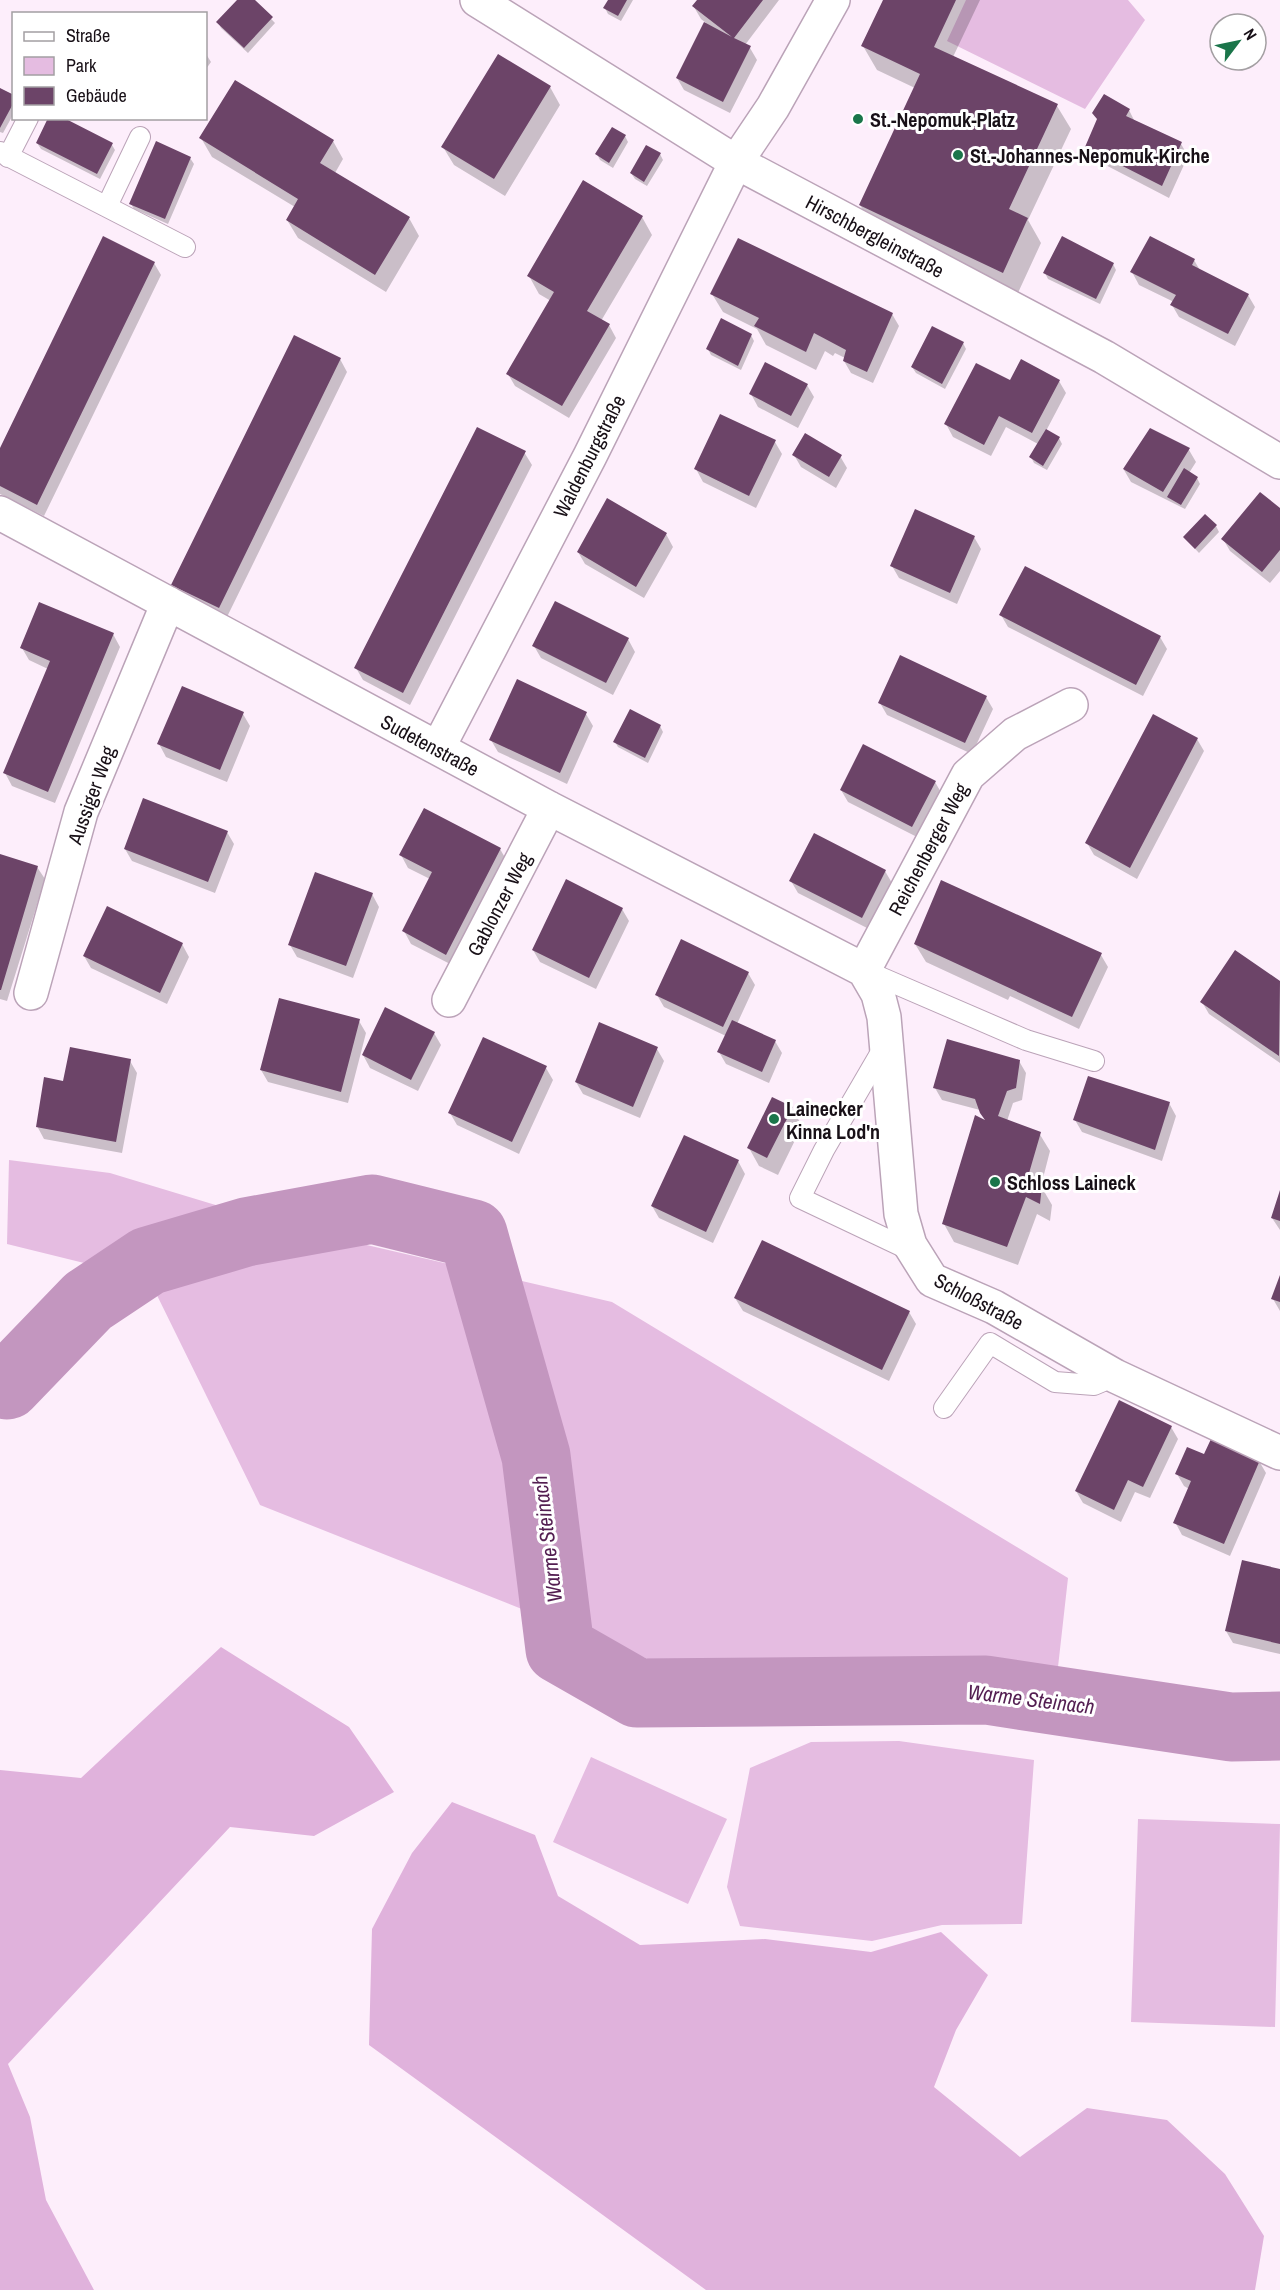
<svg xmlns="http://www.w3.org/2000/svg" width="1280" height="2290" viewBox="0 0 1280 2290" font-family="'Archivo Narrow',sans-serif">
	<rect width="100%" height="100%" fill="#fdeefb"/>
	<!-- green -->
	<path fill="#e5bce1" d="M966,0H1128L1145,20L1085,109L947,41Z
		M9,1160L110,1173L285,1226L612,1302L1068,1578L1058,1667L655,1662L260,1505L149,1279L7,1244Z
		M899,1741L1034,1760L1022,1924L942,1925L872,1941L740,1926L727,1887L750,1768L811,1742Z
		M591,1757L727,1819L688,1904L553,1842Z
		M1138,1819L1280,1824L1275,2027L1131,2022Z"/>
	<!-- forest -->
	<path fill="#e0b2dc" d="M221,1647L349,1727L394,1792L314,1836L230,1827L8,2064L30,2117L46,2200L94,2290H0V1770L81,1778Z
		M452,1802L535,1835L558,1896L640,1945L765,1939L871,1952L941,1932L988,1975L956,2030L934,2087L1020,2157L1087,2108L1167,2120L1225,2174L1264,2236L1255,2290H706L369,2045L372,1929L412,1853Z"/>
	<!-- shadow -->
	<path fill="#0003" d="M239,0H253L275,23L248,53L221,28L218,22Z
		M610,0H633L621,21L608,14L605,8Z
		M699,0H779L745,45L750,48L757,60L730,113L684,90L677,78L706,23L701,19L694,7Z
		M884,0H980L953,57L1057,106L1071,129L1028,220L1041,243L1017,295L874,229L860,205L915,88L877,70L863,46Z
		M206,54L211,62L206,69Z
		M550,87L560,105L505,196L454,165L443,147Z
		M0,90L14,97V113L3,133L0,132Z
		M1129,110L1135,122L1181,144L1188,156L1169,198L1094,159L1087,147Z
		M625,136L628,142L613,168L600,160L597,154Z
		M201,138L333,141L343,159L335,173L409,218L419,236L386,292L298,238L287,220L295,207L212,157Z
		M37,143L112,145L115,150L100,179L41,149Z
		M660,154L663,160L647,186L635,179L631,173Z
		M190,158L194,164L168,224L134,209L131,204Z
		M642,217L652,235L601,321L609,325L616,338L569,418L515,386L508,374L551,301L539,294L529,276Z
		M1194,260L1201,272L1248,295L1255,307L1235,346L1179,317L1172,305L1174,302L1139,285L1132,272Z
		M154,263L161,275L44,516L0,494V451Z
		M1113,264L1116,270L1100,304L1048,279L1045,273Z
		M712,294L892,314L899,326L873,383L851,373L844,361L845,358L835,353L833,356L825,351L816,370L766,345L757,329L723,312Z
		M751,335L754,341L741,370L711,355L708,349Z
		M963,343L966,349L945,389L916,373L912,367Z
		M340,359L347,372L226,619L180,597L173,584Z
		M1059,381L1066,393L1046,431L1059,438L1062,444L1047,470L1034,463L1031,457L1038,444L1006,427L991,456L953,437L946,424L1011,382Z
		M807,385L814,397L798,428L758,407L751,394Z
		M1150,430L1189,450L1196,462L1189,473L1197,478L1200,484L1185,509L1131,482L1124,470Z
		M775,442L782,454L756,508L703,482L696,469Z
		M524,452L532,465L410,705L363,680L356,668Z
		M794,455L840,456L847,468L836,488L801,467Z
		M1280,510V571L1270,583L1230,551L1223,539Z
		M1216,526L1219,532L1199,553L1185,538Z
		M666,534L673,547L644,598L585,564L578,552Z
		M974,537L981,549L957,604L899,578L892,566Z
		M1001,615L1160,637L1167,649L1143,696L1008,627Z
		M113,634L120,647L55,803L12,786L5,773L48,669L29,660L22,648Z
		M628,639L635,652L613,695L541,658L534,646Z
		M986,697L993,709L972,754L887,715L880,703Z
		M243,714L250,726L227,782L166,757L159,744Z
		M586,714L593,726L567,784L498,752L491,740Z
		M660,726L663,732L648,763L618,747L615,742Z
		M1197,739L1204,751L1137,879L1094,855L1087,843Z
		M935,782L942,794L919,838L848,802L841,790Z
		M227,832L234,844L215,893L132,861L125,849Z
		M500,849L507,861L454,966L411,944L404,931L430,879L408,868L401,855Z
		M0,856L37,867L45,879L7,1001L0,999Z
		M885,871L892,883L869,929L798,893L791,881Z
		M372,894L379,907L353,978L297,957L290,945Z
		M622,909L629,921L596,989L540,962L533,950Z
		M182,944L189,957L167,1004L91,968L84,956Z
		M915,944L1101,955L1108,967L1079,1029L1010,996L1008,1000L926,962Z
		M1235,952L1280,983V1063L1209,1014L1202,1002Z
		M748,973L755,985L737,1024L775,1041L782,1053L769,1083L726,1064L719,1052L726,1036L664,1007L657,995Z
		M359,1021L366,1033L348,1103L268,1082L261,1070Z
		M434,1033L441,1045L418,1091L370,1068L363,1055Z
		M657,1049L664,1061L640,1118L583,1094L576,1082Z
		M130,1061L137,1073L122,1153L44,1139L37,1126Z
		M1019,1061L1026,1073L1022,1100L1013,1103L1007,1121L1039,1133L1050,1151L1041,1186L1052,1205L1050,1221L1037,1214L1018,1265L954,1242L944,1224L987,1123L980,1110L942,1100L935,1088Z
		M546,1068L553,1080L519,1154L457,1125L450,1113Z
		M1169,1103L1176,1116L1162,1161L1082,1132L1075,1120Z
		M792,1108L802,1126L778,1175L759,1166L749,1148Z
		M738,1161L745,1174L713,1243L659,1218L652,1206Z
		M1280,1193V1230L1272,1218Z
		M1280,1279V1311L1273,1299Z
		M735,1298L909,1312L916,1324L889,1381L743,1311Z
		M1171,1427L1178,1439L1150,1498L1135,1492L1121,1522L1083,1503L1076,1491Z
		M1205,1456L1259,1461L1266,1473L1230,1556L1182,1535L1175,1522L1189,1489L1184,1486L1177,1474Z
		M1280,1571V1654L1233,1643L1226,1631Z"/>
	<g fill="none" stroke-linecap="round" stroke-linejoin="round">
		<!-- river -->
		<path stroke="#c396bf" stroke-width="69" d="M0,1382L7,1385L88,1301L148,1261L246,1232L372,1209L473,1234L536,1456L560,1649L637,1693L986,1690L1231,1727L1280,1726"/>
	</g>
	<!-- building -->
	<path fill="#6c4468" d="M237,0H255L273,17L244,48L216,22Z
		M608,0H627L618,16L603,8Z
		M697,0H763L734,38L751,46L723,102L676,78L704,22L732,37L692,6Z
		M883,0H956L934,47L1058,104L1009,209L1028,218L1003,273L859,205L920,74L861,46Z
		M498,54L551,86L494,179L441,147Z
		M235,80L334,140L320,163L410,217L375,275L286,220L298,199L199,138Z
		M0,88L14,95V102L0,128Z
		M1104,94L1130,109L1126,116L1182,142L1162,186L1085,147L1097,119L1092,113Z
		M48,118H64L113,143L97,174L36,143Z
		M612,127L626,135L609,163L595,154Z
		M156,141L191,157L165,219L129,204Z
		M646,145L661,153L644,182L630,173Z
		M583,180L643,216L587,311L610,324L562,406L506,374L554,292L527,276Z
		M103,236L155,262L37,505L0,486V448Z
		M1062,236L1114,263L1096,299L1043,273Z
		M1150,236L1195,259L1192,265L1249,294L1228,334L1170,305L1176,295L1130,272Z
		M738,238L893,313L867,372L843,361L846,350L814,333L806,352L754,326L759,318L710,294Z
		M721,318L752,334L738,366L706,349Z
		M932,326L964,342L942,384L911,367Z
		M294,335L341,358L219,608L171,585Z
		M1021,359L1060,380L1032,433L999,416L984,445L944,424L976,363L1010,380Z
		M765,362L808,384L791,416L749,394Z
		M720,414L776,440L749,496L694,469Z
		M477,427L526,451L403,693L354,668Z
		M1150,428L1190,448L1163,492L1123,469Z
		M1046,429L1060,437L1043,466L1029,457Z
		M805,433L842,455L829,477L792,455Z
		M1184,468L1198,477L1181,505L1167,497Z
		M1260,492L1280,508V550L1262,572L1221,539Z
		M607,498L667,533L636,587L577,552Z
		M915,509L975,536L950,593L890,566Z
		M1205,514L1217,525L1195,549L1183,537Z
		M1025,566L1161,636L1136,685L999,615Z
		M555,601L629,638L606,683L532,646Z
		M39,602L114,633L48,792L3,773L50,661L20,648Z
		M900,655L987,696L965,743L878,703Z
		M517,679L587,712L560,773L489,740Z
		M182,686L244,712L220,770L157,744Z
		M630,709L661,725L645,758L613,742Z
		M1153,714L1198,738L1130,868L1085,843Z
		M863,744L936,781L912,827L840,790Z
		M143,798L228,831L208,882L124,849Z
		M424,808L501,848L446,955L402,931L432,872L399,855Z
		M814,833L886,870L862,918L789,881Z
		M0,854L38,866L1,990H0Z
		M315,872L373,893L346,966L288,945Z
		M566,879L623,908L589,978L532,950Z
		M941,880L1102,953L1072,1017L914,944Z
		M107,906L183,943L160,993L83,956Z
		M681,939L749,972L723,1027L655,995Z
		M1235,950L1280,981L1279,1056L1200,1002Z
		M279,998L360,1019L341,1092L260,1070Z
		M385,1007L435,1032L411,1080L362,1055Z
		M732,1020L776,1040L762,1072L717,1052Z
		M599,1022L658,1047L633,1107L575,1082Z
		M483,1037L547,1066L512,1142L448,1113Z
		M947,1039L1020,1060L1016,1088L1007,1091L998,1116L1041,1132L1027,1180L1042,1185L1040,1204L1026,1197L1007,1247L942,1224L975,1115L985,1120L980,1113L975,1099L933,1088Z
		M70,1047L131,1059L116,1142L36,1127L44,1077L63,1081Z
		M1088,1076L1170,1102L1155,1150L1073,1120Z
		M772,1097L793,1107L767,1158L747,1148Z
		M684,1135L739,1160L706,1232L651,1206Z
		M1280,1190V1221L1271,1218Z
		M762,1240L910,1311L882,1370L734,1298Z
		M1280,1275V1302L1271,1299Z
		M1119,1400L1172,1426L1143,1487L1128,1480L1114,1510L1075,1491Z
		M1211,1439L1260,1460L1224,1544L1173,1523L1191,1481L1175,1474L1187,1447L1204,1454Z
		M1242,1560L1280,1569V1644L1225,1631Z"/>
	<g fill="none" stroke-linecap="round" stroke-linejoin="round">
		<defs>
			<path id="service" d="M0,152L185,247
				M8,157L28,118
				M107,206L140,137
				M866,971L1026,1040L1094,1061
				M884,1047L824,1150L800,1198L914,1252
				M944,1408L990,1343L1055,1382L1094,1385L1115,1376"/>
			<path id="minor" d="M477,0L736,162L1104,357L1280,462
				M0,513L549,808L864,970
				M438,748L590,456L736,162L773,107L833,0
				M864,970L878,994L884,1017L901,1214L910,1245L932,1280L994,1307L1115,1376L1280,1453
				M864,970L968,775L1015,734L1071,705
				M31,993L81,812L168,603
				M449,1000L549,808"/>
		</defs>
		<!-- service casing -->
		<use href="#service" stroke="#bba3b8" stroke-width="22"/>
		<!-- minor casing -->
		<use href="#minor" stroke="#bba3b8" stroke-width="36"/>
		<!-- service -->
		<use href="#service" stroke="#fff" stroke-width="20"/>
		<!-- minor -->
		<use href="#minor" stroke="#fff" stroke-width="33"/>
	</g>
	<!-- markers -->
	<g fill="#1a754a" stroke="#fff" stroke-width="2">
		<circle cx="858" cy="119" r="6"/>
		<circle cx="958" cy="155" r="6"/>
		<circle cx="774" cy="1119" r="6"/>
		<circle cx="995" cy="1182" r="6"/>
	</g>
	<g text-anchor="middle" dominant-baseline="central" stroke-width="6" stroke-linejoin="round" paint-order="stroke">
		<!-- poi labels -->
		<g font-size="20" font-weight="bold" fill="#181017" stroke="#fff" text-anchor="start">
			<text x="870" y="119">St.-Nepomuk-Platz</text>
			<text x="970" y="155">St.-Johannes-Nepomuk-Kirche</text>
			<text x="786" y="1108">Lainecker<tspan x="786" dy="23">Kinna Lod'n</tspan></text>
			<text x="1007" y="1182">Schloss Laineck</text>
		</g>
		<!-- street labels -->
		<g font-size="20" fill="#181017" stroke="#fff">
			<text transform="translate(875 236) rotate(28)">Hirschbergleinstraße</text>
			<text transform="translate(589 456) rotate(-63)">Waldenburgstraße</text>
			<text transform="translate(430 745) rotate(28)">Sudetenstraße</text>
			<text transform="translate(91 795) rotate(-70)">Aussiger Weg</text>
			<text transform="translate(928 849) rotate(-62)">Reichenberger Weg</text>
			<text transform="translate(499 904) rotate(-62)">Gablonzer Weg</text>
			<text transform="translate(979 1301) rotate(28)">Schloßstraße</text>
		</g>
		<!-- water labels -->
		<g font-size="21" font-style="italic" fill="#531e51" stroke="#fff">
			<text transform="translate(547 1539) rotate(-97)">Warme Steinach</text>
			<text transform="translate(1031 1699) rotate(7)">Warme Steinach</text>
		</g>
	</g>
	<!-- legend -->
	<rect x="12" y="12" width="195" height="108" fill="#ffffff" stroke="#a39fa2" stroke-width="1.5"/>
	<rect x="24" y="32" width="30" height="9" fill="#ffffff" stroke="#a39fa2" stroke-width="1.5"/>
	<text x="66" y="42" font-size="18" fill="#181017">Straße</text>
	<rect x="24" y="57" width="30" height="18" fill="#e5bce1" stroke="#a39fa2" stroke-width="1.5"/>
	<text x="66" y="72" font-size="18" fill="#181017">Park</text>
	<rect x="24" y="87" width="30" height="18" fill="#6c4468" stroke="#a39fa2" stroke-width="1.5"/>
	<text x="66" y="102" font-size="18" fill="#181017">Gebäude</text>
	<!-- north arrow -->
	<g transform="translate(1238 42) rotate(58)"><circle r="28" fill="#ffffff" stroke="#a39fa2" stroke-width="1.5"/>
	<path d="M0-4.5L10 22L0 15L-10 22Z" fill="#1a754a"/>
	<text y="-9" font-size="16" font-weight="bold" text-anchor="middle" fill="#181017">N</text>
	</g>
</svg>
